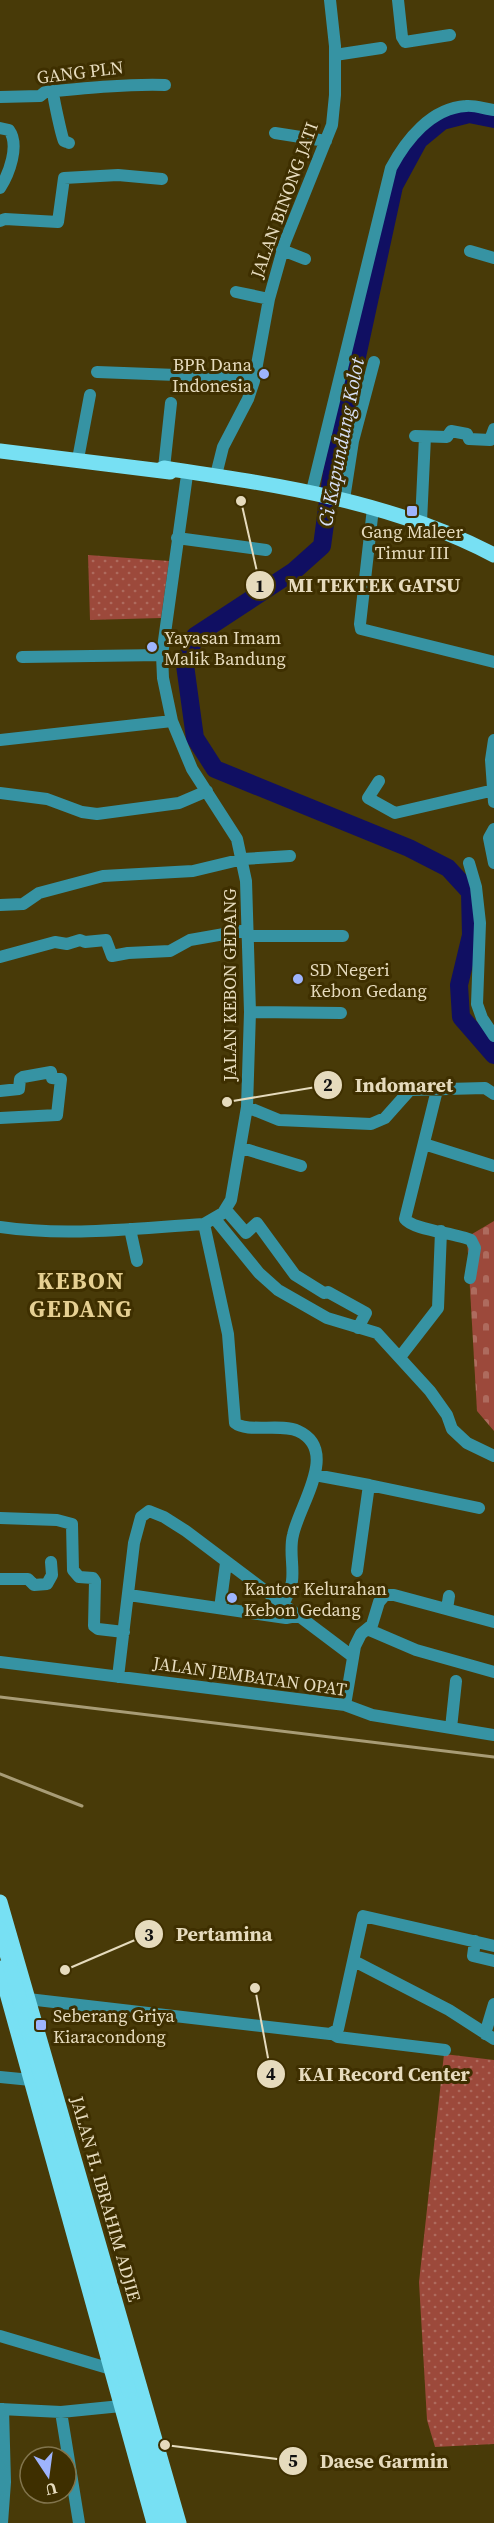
<svg xmlns="http://www.w3.org/2000/svg" width="494" height="2523" viewBox="0 0 494 2523" font-family="'Source Serif 4',serif">
	<defs>
		<pattern id="grass-dots" width="8" height="8" patternUnits="userSpaceOnUse" patternTransform="scale(1.5)"><rect width="8" height="8" fill="#9c493b"/><path d="M2 2h.1M6 6h.1" fill="none" stroke="#ae6b5e" stroke-width="1.8" stroke-linecap="round"/></pattern>
		<pattern id="cemetery-stones" width="16" height="16" patternUnits="userSpaceOnUse" patternTransform="scale(1.5)"><rect width="16" height="16" fill="#9c493b"/><path d="M2 7V4a2 2 0 0 1 4 0v3zM10 15v-3a2 2 0 0 1 4 0v3z" fill="#ae6b5e"/></pattern>
	</defs>
	<rect width="100%" height="100%" fill="#483a08"/>
	<!-- grass -->
	<path fill="url(#grass-dots)" d="M88,555L169,561L161,618L90,620Z
		M444,2054L494,2060V2444L435,2447L427,2420L419,2282Z"/>
	<!-- cemetery -->
	<path fill="url(#cemetery-stones)" d="M494,1221V1431L477,1411L467,1237Z"/>
	<g fill="none" stroke-linecap="round" stroke-linejoin="round">
		<!-- river -->
		<path stroke="#100f62" stroke-width="18" d="M494,119L469,114L442,121L419,140L394,186L332,472L322,546L294,571L195,636L185,665L195,738L215,769L409,848L448,868L470,892L471,935L459,985L461,1017L494,1055"/>
		<!-- minor -->
		<path stroke="#3693a3" stroke-width="12" d="M398,0L402,37L405,42L450,35
			M335,55L381,48
			M53,91C53,97 62,138 64,141C66,142 68,142 69,143
			M0,97L40,96L45,92C86,88 124,84 165,85
			M0,128L9,130C20,145 9,174 0,188
			M275,133L326,141
			M0,221L5,219L58,222L64,178L118,175L162,179
			M282,250L305,259
			M470,251L494,258
			M236,292L269,299
			M97,372L229,377L254,381
			M415,436L447,437L451,431L467,434L469,439L490,440L494,429
			M78,459L90,395
			M164,468L171,403
			M216,475L223,447L248,399L254,381L269,299L285,242L332,125L335,95V46L330,0
			M312,491L391,168C406,140 431,108 466,106C475,105 485,109 494,110
			M344,499L353,441L374,362
			M373,508L360,624L361,629L494,662
			M421,522L425,437
			M177,538L266,550
			M22,657L162,655
			M0,740L172,721
			M494,740L491,760L494,802
			M379,781L368,798L395,813L494,790
			M0,793L47,799L82,812L97,814L179,803L207,791
			M494,829L489,838L494,863
			M469,863L476,887L480,923L477,1004L482,1018L494,1036
			M0,905L23,904L39,893L103,876L193,871L243,859L290,856
			M247,936H343
			M0,957L55,942L67,944L80,940L85,942L106,940L112,956L128,953L170,951L190,940L247,930
			M250,1012L341,1013
			M437,1090L405,1219C413,1230 456,1233 471,1240L475,1248L470,1278
			M0,1091L19,1089L20,1079L23,1077L51,1072L52,1078L61,1079L57,1115L0,1118
			M247,1107L279,1120L371,1124L385,1118L410,1090L485,1088L494,1094
			M424,1144L494,1166
			M242,1148L301,1166
			M226,1210L246,1233L257,1223L295,1275L324,1293L328,1292L366,1313L358,1328
			M215,1219L259,1273L278,1290L327,1318L377,1333L430,1391L447,1415L452,1429L467,1443L494,1456
			M204,1224L228,1334L235,1423C247,1433 281,1423 298,1431C340,1450 299,1505 293,1535C289,1550 294,1566 292,1581C291,1589 287,1596 284,1603
			M0,1227C68,1237 136,1228 204,1224L223,1213L231,1200L247,1107L250,1012L246,881L237,839L192,769L172,721L163,678L162,655L187,475
			M130,1229L137,1261
			M400,1357L438,1308L441,1231
			M315,1475L369,1485L357,1571
			M369,1485L479,1508
			M0,1518L57,1520L72,1524L73,1570L79,1577L93,1578L95,1581L94,1626L98,1629L124,1632
			M0,1579H28L34,1585L47,1584L52,1575L51,1562
			M129,1595L286,1618L301,1615
			M220,1608L226,1563
			M447,1609L449,1596
			M367,1629L416,1650L494,1672
			M0,1662L345,1705L372,1715L494,1735
			M118,1677L134,1543L141,1517L149,1511L164,1517L186,1531L352,1656
			M345,1705L355,1646L361,1634L372,1625L379,1602L385,1595H394L494,1622
			M451,1728L456,1681
			M475,1941L473,1956L494,1961
			M354,1961L449,2010L494,2039
			M28,1999L330,2034L338,2029L363,1916L494,1946
			M333,2034L338,2037L445,2050
			M485,2034L494,2004
			M0,2077L31,2080L37,2078
			M0,2336L111,2369
			M0,2409L61,2412L121,2406
			M61,2412L79,2523
			M2,2523L5,2482L3,2409"/>
		<!-- major -->
		<path stroke="#77e0f3" stroke-width="15" d="M0,451L170,472
			M160,470L164,468C278,485 391,501 494,555
			M0,1902L179,2523
			M0,1968L154,2523
			M131,2399L169,2523"/>
		<!-- rail -->
		<path stroke="#a89c76" stroke-width="3" d="M0,1697L494,1757
			M0,1774L82,1806"/>
		<!-- major-bridge -->
		<path stroke="#77e0f3" stroke-width="15" d="M0,1929L129,2391"/>
	</g>
	<!-- markers -->
	<g fill="#9eb4fd" stroke="#3e2f00" stroke-width="2">
		<circle cx="264" cy="374" r="6"/>
		<rect x="406" y="505" width="12" height="12" rx="3"/>
		<circle cx="152" cy="647" r="6"/>
		<circle cx="298" cy="979" r="6"/>
		<circle cx="232" cy="1598" r="6"/>
		<rect x="35" y="2019" width="12" height="12" rx="3"/>
	</g>
	<g text-anchor="middle" dominant-baseline="central" stroke-width="6" stroke-linejoin="round" paint-order="stroke">
		<!-- street labels -->
		<g font-size="18" fill="#e6dbbd" stroke="#3e2f00">
			<text transform="translate(80 72) rotate(-7)">GANG PLN</text>
			<text transform="translate(284 200) rotate(-70)">JALAN BINONG JATI</text>
			<text transform="translate(229 985) rotate(-90)">JALAN KEBON GEDANG</text>
			<text transform="translate(250 1676) rotate(8)">JALAN JEMBATAN OPAT</text>
			<text transform="translate(106 2199) rotate(74)">JALAN H. IBRAHIM ADJIE</text>
		</g>
		<!-- poi labels -->
		<g font-size="18" fill="#e6dbbd" stroke="#3e2f00" text-anchor="start">
			<text x="252" y="364" text-anchor="end">BPR Dana<tspan x="252" dy="21">Indonesia</tspan></text>
			<text x="412" y="531" text-anchor="middle">Gang Maleer<tspan x="412" dy="21">Timur III</tspan></text>
			<text x="164" y="637">Yayasan Imam<tspan x="164" dy="21">Malik Bandung</tspan></text>
			<text x="310" y="969">SD Negeri<tspan x="310" dy="21">Kebon Gedang</tspan></text>
			<text x="244" y="1588">Kantor Kelurahan<tspan x="244" dy="21">Kebon Gedang</tspan></text>
			<text x="53" y="2015">Seberang Griya<tspan x="53" dy="21">Kiaracondong</tspan></text>
		</g>
		<!-- water labels -->
		<g font-size="20" font-style="italic" fill="#d8e0f7" stroke="#3e2f00">
			<text transform="translate(341 442) rotate(-79)">Ci Kapundung Kolot</text>
		</g>
		<!-- district labels -->
		<g font-size="24" font-weight="bold" letter-spacing="1.5" fill="#e6d092" stroke="#3e2f00">
			<text x="81" y="1280">KEBON<tspan x="81" dy="28">GEDANG</tspan></text>
		</g>
	</g>
	<!-- callouts -->
	<path fill="none" stroke="#e6dbbd" stroke-width="2" d="M241 501L260 585M227 1102L328 1085M65 1970L149 1934M255 1988L271 2074M165 2445L293 2461"/>
	<g fill="#e6dbbd" stroke="#3e2f00" stroke-width="2">
		<circle cx="241" cy="501" r="6"/>
		<circle cx="227" cy="1102" r="6"/>
		<circle cx="65" cy="1970" r="6"/>
		<circle cx="255" cy="1988" r="6"/>
		<circle cx="165" cy="2445" r="6"/>
		<circle cx="260" cy="585" r="15"/>
		<circle cx="328" cy="1085" r="15"/>
		<circle cx="149" cy="1934" r="15"/>
		<circle cx="271" cy="2074" r="15"/>
		<circle cx="293" cy="2461" r="15"/>
	</g>
	<g font-size="18" text-anchor="middle" font-weight="bold" fill="#111">
		<text x="260" y="592">1</text>
		<text x="328" y="1091">2</text>
		<text x="149" y="1941">3</text>
		<text x="271" y="2080">4</text>
		<text x="293" y="2467">5</text>
	</g>
	<g font-size="20" text-anchor="middle" font-weight="bold" fill="#e6dbbd" stroke="#3e2f00" stroke-width="6" stroke-linejoin="round" paint-order="stroke">
		<text x="374" y="592">MI TEKTEK GATSU</text>
		<text x="404" y="1092">Indomaret</text>
		<text x="224" y="1941">Pertamina</text>
		<text x="384" y="2081">KAI Record Center</text>
		<text x="384" y="2468">Daese Garmin</text>
	</g>
	<!-- north arrow -->
	<g transform="translate(48 2475) rotate(167)"><circle r="28" fill="#3e2f00" stroke="#81744c" stroke-width="1.5"/>
	<path d="M0-4.5L10 22L0 15L-10 22Z" fill="#9eb4fd"/>
	<text y="-9" font-size="16" font-weight="bold" text-anchor="middle" fill="#e6dbbd">U</text>
	</g>
</svg>
